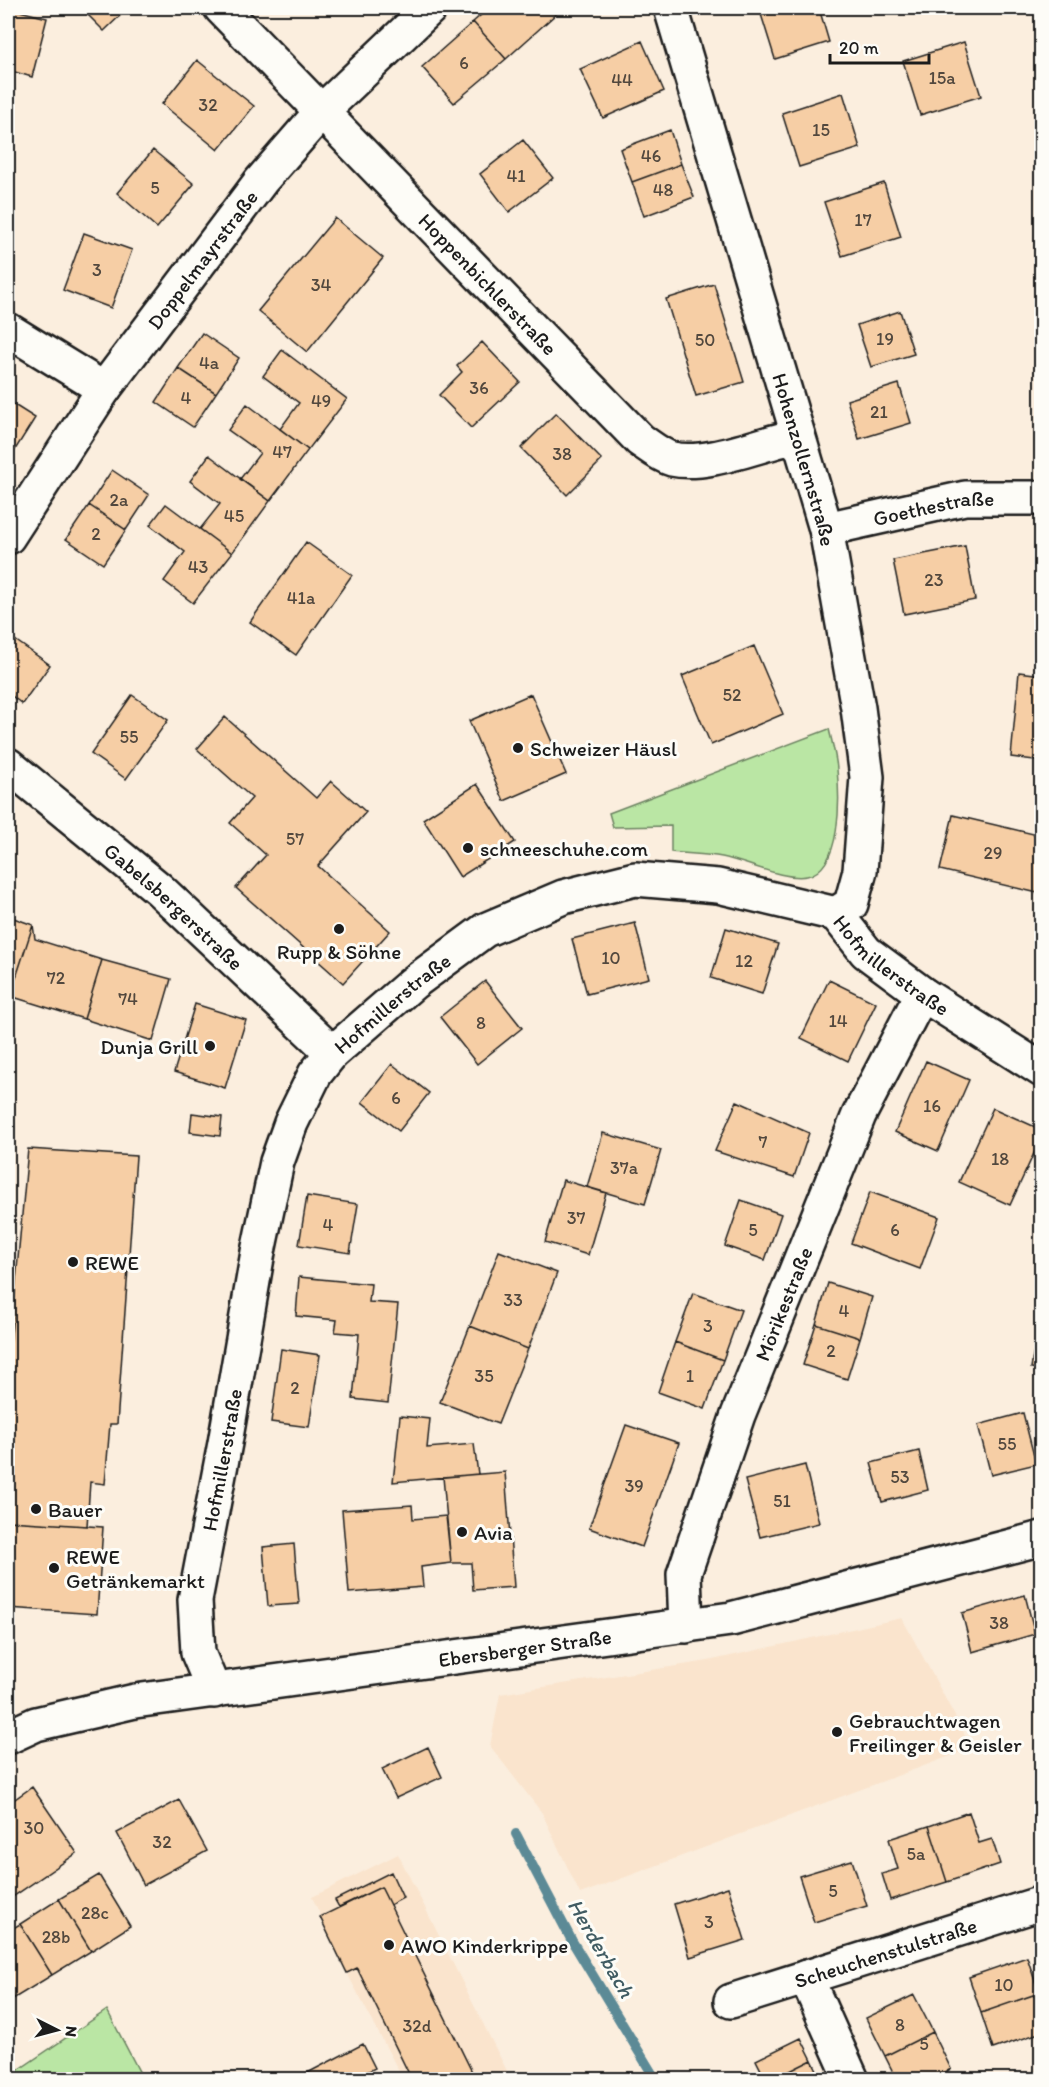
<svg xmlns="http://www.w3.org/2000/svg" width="1049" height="2087" viewBox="0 0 1049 2087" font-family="Itim,sans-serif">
	<rect width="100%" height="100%" fill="#fbeede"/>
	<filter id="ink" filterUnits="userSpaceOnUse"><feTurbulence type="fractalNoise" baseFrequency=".0167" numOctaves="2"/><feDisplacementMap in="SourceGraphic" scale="12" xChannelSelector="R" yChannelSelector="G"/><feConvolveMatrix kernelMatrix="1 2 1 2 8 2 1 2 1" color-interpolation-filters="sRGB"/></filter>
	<g filter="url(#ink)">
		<!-- built -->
		<path fill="#fae4cd" d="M902,1618L972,1748L580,1894L542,1813L490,1746L500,1694L708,1661Z
			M398,1854L511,2079H403L347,1973L312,1897Z"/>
		<!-- green -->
		<path fill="#bae6a4" stroke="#6b8160" stroke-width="1.5" d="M829,729C832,742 836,756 837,769C840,798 842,869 807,876C785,881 744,861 722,857C705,854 688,854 671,852V826L613,827L609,813Z
			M107,2010L143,2079H21L17,2071Z"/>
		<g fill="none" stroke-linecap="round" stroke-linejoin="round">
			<!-- stream -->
			<path stroke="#5c8a96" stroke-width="10" d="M516,1834L572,1941L656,2080"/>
		</g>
		<!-- building -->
		<path fill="#f6cea5" stroke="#1c1c1c" stroke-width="1.5" d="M8,8L47,18L32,77L8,70Z
			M81,8H128L104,31Z
			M489,8H551L556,14L506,59L473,22Z
			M770,8H819L829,42L775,59L760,11Z
			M473,22L506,59L454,103L422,67Z
			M642,41L664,91L603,118L580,69Z
			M964,42L981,96L920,115L903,61Z
			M197,60L254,106L218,150L162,104Z
			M843,93L860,148L799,167L782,113Z
			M670,130L681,164L632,182L620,149Z
			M523,140L553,178L509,212L480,174Z
			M153,150L194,184L157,228L117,193Z
			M681,164L694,197L644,216L632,182Z
			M884,183L901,237L842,256L824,202Z
			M335,218L383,258L307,352L258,311Z
			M84,233L132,250L111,308L63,290Z
			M714,284L744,382L696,396L666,299Z
			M900,311L914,354L871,367L857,325Z
			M202,333L239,358L216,393L178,368Z
			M482,342L520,382L471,428L439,395L462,372L457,366Z
			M282,350L347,399L308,450L280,429L299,403L263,376Z
			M178,368L216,393L193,427L156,402Z
			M899,384L911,423L859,439L847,400Z
			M1041,395H1042V450H1037Z
			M8,401L35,418L8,461Z
			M247,404L308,450L270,501L240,479L260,453L228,430Z
			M556,413L602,460L567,495L521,448Z
			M209,455L270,501L232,553L200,529L220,504L190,481Z
			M112,470L149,495L126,530L89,505Z
			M166,504L232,553L193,603L164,581L185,552L150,525Z
			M89,505L126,530L103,564L66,539Z
			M306,542L352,575L296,655L250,622Z
			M965,546L975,600L904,614L893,560Z
			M8,635L50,665L22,704L8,693Z
			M754,646L783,714L711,745L682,676Z
			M1019,672L1042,675V761L1011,757Z
			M531,694L566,774L504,801L469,721Z
			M132,695L168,720L126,779L91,754Z
			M225,717L316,798L331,781L366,812L318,866L390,931L343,983L236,888L266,855L230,823L252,798L197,749Z
			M477,784L515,842L460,877L423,819Z
			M953,815L1042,836V894L940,870Z
			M8,916L33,925L10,996L8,995Z
			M635,923L649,978L587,994L572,939Z
			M33,925L35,939L102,960L84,1019L10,996Z
			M726,928L778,944L762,994L711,978Z
			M102,960L171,979L153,1041L84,1019Z
			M829,980L876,1003L848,1061L801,1038Z
			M485,981L522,1028L477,1064L440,1017Z
			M195,1004L246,1020L225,1088L174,1072Z
			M926,1061L969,1080L938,1151L895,1132Z
			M392,1064L429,1093L399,1131L362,1102Z
			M737,1101L809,1133L794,1177L715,1151Z
			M993,1108L1042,1130V1136L1010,1205L959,1182Z
			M192,1113L222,1117L220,1136L190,1132Z
			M603,1133L661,1150L645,1204L587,1187Z
			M28,1149L136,1156L117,1424H110L105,1484L90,1482L87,1526L8,1521V1368Z
			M563,1180L606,1193L588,1255L545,1242Z
			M870,1192L939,1217L920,1269L851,1243Z
			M307,1196L358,1204L350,1253L299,1245Z
			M741,1200L781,1214L765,1260L725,1246Z
			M499,1251L557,1273L528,1349L470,1326Z
			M299,1277L371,1284L369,1302L398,1304L388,1403L353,1399L359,1334L335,1332L337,1320L296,1316Z
			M828,1283L872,1297L860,1338L816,1324Z
			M693,1293L741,1310L723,1360L675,1342Z
			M1040,1306H1042V1338L1036,1337Z
			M816,1324L860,1338L847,1379L803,1365Z
			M470,1326L528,1349L498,1424L440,1402Z
			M1036,1337L1042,1338V1369L1031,1368Z
			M675,1342L723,1360L705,1409L658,1392Z
			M281,1349L320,1355L309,1427L271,1422Z
			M1023,1413L1036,1464L991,1475L978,1425Z
			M400,1416L430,1419L427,1448L474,1444L478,1474L393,1482Z
			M626,1425L679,1443L642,1547L589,1528Z
			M919,1451L928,1490L882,1502L871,1463Z
			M805,1465L819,1523L760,1537L745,1480Z
			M505,1472L514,1587L473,1590L471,1563H451L443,1477Z
			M412,1505L413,1519L446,1516L451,1563L421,1567L423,1587L349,1593L342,1510Z
			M8,1521L103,1527L97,1614L8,1608Z
			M294,1544L299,1604L268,1606L263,1547Z
			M1025,1595L1035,1634L972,1652L962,1613Z
			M428,1747L442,1777L396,1798L382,1769Z
			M32,1787L77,1853L8,1900V1804Z
			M179,1800L207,1851L144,1885L117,1833Z
			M969,1812L979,1843L992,1839L1000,1864L947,1882L929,1826Z
			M929,1826L947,1882L890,1900L882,1874L898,1869L889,1839Z
			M852,1860L867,1906L814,1922L799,1876Z
			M391,1872L403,1898L390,1905L381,1887L339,1907L335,1900Z
			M99,1875L130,1926L91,1951L59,1899Z
			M381,1887L390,1905L476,2080H412L357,1968L347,1973L320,1917Z
			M728,1887L745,1940L690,1957L674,1904Z
			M59,1899L91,1951L52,1975L20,1924Z
			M20,1924L52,1975L13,1999L8,1990V1931Z
			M1027,1957L1039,1993L981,2013L969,1977Z
			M1039,1993L1042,1999V2032L993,2049L981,2013Z
			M914,1995L933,2032L885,2056L866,2018Z
			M933,2032L951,2069L931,2080H897L885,2056Z
			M801,2038L812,2060L772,2080H766L756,2060Z
			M363,2044L375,2068L355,2078L356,2080H294Z
			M812,2060L822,2080H772Z"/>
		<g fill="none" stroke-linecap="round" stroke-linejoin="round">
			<defs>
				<g id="minor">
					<path id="s1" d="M221,8L640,440C649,446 661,456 672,459C709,467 760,443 798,436"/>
					<path id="s2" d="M671,8L826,529L858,708L867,777L860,871L851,904L836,914"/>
					<path d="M8,330L104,389"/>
					<path id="s3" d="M826,529L965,498H1042"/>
					<path id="s4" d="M8,537L104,389L261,181L321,112L430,8"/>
					<path id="s5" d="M8,765L159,889L322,1043L331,1054"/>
					<path id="s6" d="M686,1626L684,1574L738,1415L859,1115L913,1011L924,995"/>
					<path id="s7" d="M214,1691L198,1653L195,1600L225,1443L258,1252L277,1162L291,1123L315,1074L331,1054L413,983L485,930L563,897L635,879L718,886L836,914L866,952L924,995L1042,1070"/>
					<path id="s8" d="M8,1737L36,1724L135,1701L731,1619L1042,1538"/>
					<path d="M806,1977L852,2080"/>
					<path id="s9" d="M731,2001L1042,1903"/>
				</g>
			</defs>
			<!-- minor casing -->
			<use href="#minor" stroke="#1c1c1c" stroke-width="38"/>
			<!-- minor -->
			<use href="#minor" stroke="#fdfcf7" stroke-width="33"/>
		</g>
	</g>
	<!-- markers -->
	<g fill="#1c1c1c" stroke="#fdfcf7" stroke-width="2">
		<circle cx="518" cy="748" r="6"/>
		<circle cx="468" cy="848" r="6"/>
		<circle cx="339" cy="929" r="6"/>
		<circle cx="210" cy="1046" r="6"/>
		<circle cx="73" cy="1262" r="6"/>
		<circle cx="36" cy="1509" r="6"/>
		<circle cx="462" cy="1532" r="6"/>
		<circle cx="54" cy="1568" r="6"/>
		<circle cx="837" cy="1732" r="6"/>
		<circle cx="389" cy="1945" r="6"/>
	</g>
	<g text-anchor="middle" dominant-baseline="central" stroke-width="6" stroke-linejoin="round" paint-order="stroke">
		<!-- number labels -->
		<g font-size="18" fill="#52483e">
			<text x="464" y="63">6</text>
			<text x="942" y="78">15a</text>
			<text x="622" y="80">44</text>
			<text x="208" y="105">32</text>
			<text x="821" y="130">15</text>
			<text x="651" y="156">46</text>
			<text x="516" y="176">41</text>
			<text x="155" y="188">5</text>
			<text x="663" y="190">48</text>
			<text x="863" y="220">17</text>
			<text x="97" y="270">3</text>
			<text x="321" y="285">34</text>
			<text x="885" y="339">19</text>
			<text x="705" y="340">50</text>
			<text x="209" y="363">4a</text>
			<text x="479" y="388">36</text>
			<text x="186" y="398">4</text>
			<text x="321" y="401">49</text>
			<text x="879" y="412">21</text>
			<text x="282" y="452">47</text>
			<text x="562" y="454">38</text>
			<text x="119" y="500">2a</text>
			<text x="234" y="516">45</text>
			<text x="96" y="534">2</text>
			<text x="198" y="567">43</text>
			<text x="934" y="580">23</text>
			<text x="301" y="598">41a</text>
			<text x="732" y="695">52</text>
			<text x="129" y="737">55</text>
			<text x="295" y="839">57</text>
			<text x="993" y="853">29</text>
			<text x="611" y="958">10</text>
			<text x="744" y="961">12</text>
			<text x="56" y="978">72</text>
			<text x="128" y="999">74</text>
			<text x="838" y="1021">14</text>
			<text x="481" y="1023">8</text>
			<text x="396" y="1098">6</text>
			<text x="932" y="1106">16</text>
			<text x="763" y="1142">7</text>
			<text x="1000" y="1159">18</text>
			<text x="624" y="1168">37a</text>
			<text x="576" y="1218">37</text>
			<text x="328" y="1225">4</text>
			<text x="753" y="1230">5</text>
			<text x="895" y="1230">6</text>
			<text x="513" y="1300">33</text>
			<text x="844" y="1311">4</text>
			<text x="708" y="1326">3</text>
			<text x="831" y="1351">2</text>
			<text x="484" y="1376">35</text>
			<text x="690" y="1376">1</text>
			<text x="295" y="1388">2</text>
			<text x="1007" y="1444">55</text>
			<text x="900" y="1477">53</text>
			<text x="634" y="1486">39</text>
			<text x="782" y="1501">51</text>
			<text x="999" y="1623">38</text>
			<text x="34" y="1828">30</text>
			<text x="162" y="1842">32</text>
			<text x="916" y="1854">5a</text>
			<text x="833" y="1891">5</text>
			<text x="95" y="1913">28c</text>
			<text x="709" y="1922">3</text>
			<text x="56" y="1937">28b</text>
			<text x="1004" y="1985">10</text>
			<text x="900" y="2025">8</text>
			<text x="417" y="2026">32d</text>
			<text x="924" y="2044">5</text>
		</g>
		<!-- street labels -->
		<g font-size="21" fill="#1c1c1c" stroke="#fdfcf7">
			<text stroke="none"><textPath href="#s4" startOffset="339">Doppelmayrstraße</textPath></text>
			<text stroke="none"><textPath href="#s1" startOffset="384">Hoppenbichlerstraße</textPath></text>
			<text stroke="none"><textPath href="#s2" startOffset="471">Hohenzollernstraße</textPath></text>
			<text stroke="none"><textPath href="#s3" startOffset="110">Goethestraße</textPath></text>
			<text stroke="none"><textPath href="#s5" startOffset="218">Gabelsbergerstraße</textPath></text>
			<text stroke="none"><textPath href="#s7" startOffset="1299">Hofmillerstraße</textPath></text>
			<text stroke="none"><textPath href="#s7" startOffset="741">Hofmillerstraße</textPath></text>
			<text stroke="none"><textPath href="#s6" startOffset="340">Mörikestraße</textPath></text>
			<text stroke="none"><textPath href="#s7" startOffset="237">Hofmillerstraße</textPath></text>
			<text stroke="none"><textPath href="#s8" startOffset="526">Ebersberger Straße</textPath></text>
			<text stroke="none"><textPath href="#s9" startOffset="162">Scheuchenstulstraße</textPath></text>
		</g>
		<!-- poi labels -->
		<g font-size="21" fill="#1c1c1c" stroke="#fdfcf7" text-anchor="start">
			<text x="530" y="748">Schweizer Häusl</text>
			<text x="480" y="848">schneeschuhe.com</text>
			<text x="339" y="951" text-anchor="middle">Rupp &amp; Söhne</text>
			<text x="198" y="1046" text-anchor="end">Dunja Grill</text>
			<text x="85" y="1262">REWE</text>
			<text x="48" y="1509">Bauer</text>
			<text x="474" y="1532">Avia</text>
			<text x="66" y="1556">REWE<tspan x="66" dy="24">Getränkemarkt</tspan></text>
			<text x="849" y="1720">Gebrauchtwagen<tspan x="849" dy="24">Freilinger &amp; Geisler</tspan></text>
			<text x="401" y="1945">AWO Kinderkrippe</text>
		</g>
		<!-- water labels -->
		<g font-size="22" font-style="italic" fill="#415c63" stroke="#fdfcf7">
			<text transform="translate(601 1948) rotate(60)">Herderbach</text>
		</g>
	</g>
	<!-- margin -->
	<rect width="1049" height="2087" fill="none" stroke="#fdfcf7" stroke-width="30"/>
	<rect x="15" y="15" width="1019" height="2057" fill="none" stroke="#1c1c1c" stroke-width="2" filter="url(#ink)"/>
	<!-- north arrow -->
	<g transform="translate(57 2030) rotate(96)" stroke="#fdfcf7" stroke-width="4.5" paint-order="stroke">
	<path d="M0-4.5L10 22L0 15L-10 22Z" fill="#1c1c1c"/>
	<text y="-9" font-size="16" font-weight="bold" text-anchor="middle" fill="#1c1c1c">N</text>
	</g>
	<!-- scale -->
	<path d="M830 54v9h99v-9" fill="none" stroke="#1c1c1c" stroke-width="3"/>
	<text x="839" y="54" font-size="18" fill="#1c1c1c" stroke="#fdfcf7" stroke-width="4.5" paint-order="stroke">20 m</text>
</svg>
